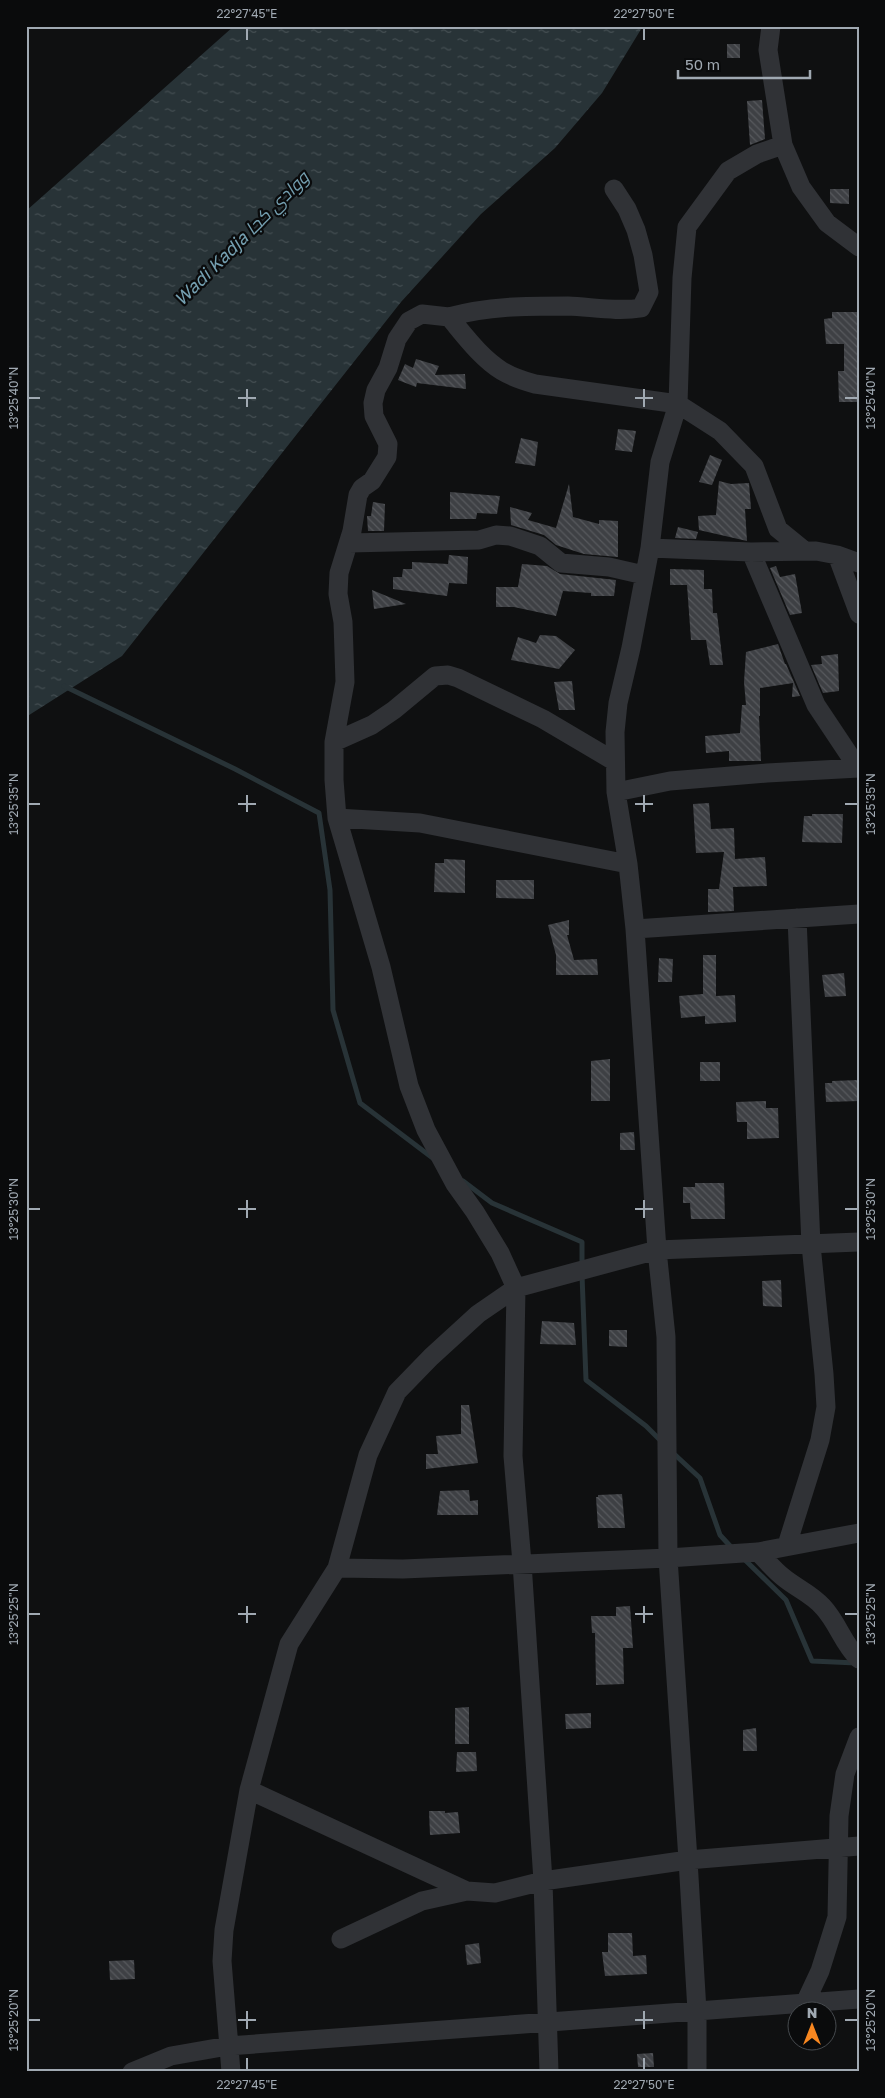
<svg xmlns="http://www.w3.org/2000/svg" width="885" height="2098" viewBox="0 0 885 2098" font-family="'Golos Text',Cairo,sans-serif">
	<defs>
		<pattern id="water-ripples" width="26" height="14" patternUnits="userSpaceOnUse" patternTransform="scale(1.25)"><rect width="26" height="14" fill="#283337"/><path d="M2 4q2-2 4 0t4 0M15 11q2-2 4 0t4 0" fill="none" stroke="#444e52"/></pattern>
		<pattern id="building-back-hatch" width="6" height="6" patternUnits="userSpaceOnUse" patternTransform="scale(1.25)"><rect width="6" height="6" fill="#3e4044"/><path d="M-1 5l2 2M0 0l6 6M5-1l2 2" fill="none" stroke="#57595d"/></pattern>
	</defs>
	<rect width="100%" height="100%" fill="#0f1011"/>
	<!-- water -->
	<path fill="url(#water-ripples)" d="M234,26H643L602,93L555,148L481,214L401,302L122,656L26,717V211Z"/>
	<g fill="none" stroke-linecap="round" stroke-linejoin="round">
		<!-- stream -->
		<path stroke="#283337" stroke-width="5" d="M64,686L235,769L319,813L330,890L333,1010L360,1103L434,1159
			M463,1181L492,1203L582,1242V1267
			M582,1275L586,1380L646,1426L661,1441
			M672,1452L700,1478L720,1535L732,1548
			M744,1559L786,1600L812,1661L856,1663"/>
	</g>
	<!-- building -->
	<path fill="url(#building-back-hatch)" d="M727,44H740V58H727Z
		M762,100L765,139L750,145L747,101Z
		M830,189H849V204L830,203Z
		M832,312H859V402H839L838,371H844V344H826L824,319L832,318Z
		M416,359L439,366L435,375L465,374L466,389L417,383L416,387L398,380L405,364L413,368Z
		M618,429L636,431L632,452L615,450Z
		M521,438L538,442L535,466L515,463Z
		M710,455L722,460L712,485L699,482Z
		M719,481L731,484L749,483L751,509H745L747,541L699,530L698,516L716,515Z
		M569,484L573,517L599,524V520L618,521V557L584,554L556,545L544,535L511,525L510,507L532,513L528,520L556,528Z
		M450,492L500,496L497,514L477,513L476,519H450Z
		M373,502L385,504L384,531H368L367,516H371Z
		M678,527L698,532L696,539L675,538Z
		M449,555L468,557L467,584L449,583L447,596L393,589V577H402L403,569H412V562L448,564Z
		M522,564L547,566L560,574L616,580L614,596H591V593L563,591L556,616L514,607H496V587H518Z
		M776,566L780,577L795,574L802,613L790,615L770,568Z
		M670,569L704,570V589H712L713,613H717L723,665H710L706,640H691L687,585H670Z
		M372,590L406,604L374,609Z
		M540,635L556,636L575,650L559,669L511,660L518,637L536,643Z
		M778,644L785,664H786L800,696L792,697L793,683L760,688V716H759L761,761H729V751L706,753L705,736L740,733L742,705H746L744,682L746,652Z
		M838,654L839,691L823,693L811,665L822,664L821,656Z
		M572,681L575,710H559L554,682Z
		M709,803L711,829L734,828L735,859L765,857L767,886L733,887L734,911L708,912V889H719L724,852L696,853L693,804Z
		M812,814H843L842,843L802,842L804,816H812Z
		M444,859L465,860V893L434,892L435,863H444Z
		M496,880H534V899L496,898Z
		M569,920V935H567L574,960L597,959L598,975H556V955L548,925Z
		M703,955H716V996L735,995L736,1022L705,1024V1016L681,1018L679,996L703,994Z
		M659,958L673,959L672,982H658Z
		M844,973L846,996L825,997L822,975Z
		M610,1059V1101H591V1061Z
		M700,1062H720V1081H700Z
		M859,1080V1101L826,1102L825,1083H832V1081Z
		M766,1101V1108H778L779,1138L747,1139V1122H737L736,1102Z
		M634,1132L635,1150H620V1133Z
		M695,1183H724L725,1219H691L690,1203H683V1187H695Z
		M781,1280L782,1307L763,1306L762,1281Z
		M542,1321L574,1323L576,1345L540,1344Z
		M609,1330H627V1347L609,1346Z
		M461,1405H469L478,1463L426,1469V1454H438L436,1436L461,1434Z
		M469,1490L470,1501L478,1500V1515H437L440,1491Z
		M622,1494L625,1528H598L596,1497H598V1495Z
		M630,1606L633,1648H623L624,1684L596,1685L595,1633H592L591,1616H616V1607Z
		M469,1707V1744H455V1708Z
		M591,1713V1728L566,1729L565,1714Z
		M756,1728L757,1751H743V1730Z
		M457,1752H476L477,1771L456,1772Z
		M429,1811H445V1813L458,1812L460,1833L430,1835Z
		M608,1933H632L633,1956L646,1955L647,1974L605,1976L602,1952H608Z
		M479,1943L481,1963L467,1965L465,1945Z
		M134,1960L135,1979L110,1980L109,1961Z
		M653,2053L654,2067H638L637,2054Z"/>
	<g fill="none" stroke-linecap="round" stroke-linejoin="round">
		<!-- minor -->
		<path stroke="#303236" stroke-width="19" d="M771,26L768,50L783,145L801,187L827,223L859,247
			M449,317C487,306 527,306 568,306C592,307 617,312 641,308L649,292L643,255L636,230L627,209L614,189
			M349,543L479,540L496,535L510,536L540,546L561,563L609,567L644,575
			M650,548L751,552L816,551L837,555L859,563
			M751,552L816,705L858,768
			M837,555L859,614
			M334,742L372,725L394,710L435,676L448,675L458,678L543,719L614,761
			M616,792L670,781L767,773L859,768
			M337,818L420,823L628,864
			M635,929L859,914
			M787,1545L820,1440L826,1407L824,1374L811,1245L797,918
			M758,1552C766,1560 774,1570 783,1577C796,1588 812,1594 823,1607C838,1623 843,1644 859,1659
			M337,1568L403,1569L668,1558L758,1552L859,1533
			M249,1790L467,1891
			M341,1939L422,1901L467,1891L495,1893L543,1881L688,1860L859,1846
			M805,2003L820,1971L837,1917L839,1816L845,1774L859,1737
			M132,2072L171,2056L228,2046L859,1999
			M231,2072L222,1961L224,1930L249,1790L289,1644L337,1568L368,1455L397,1392L431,1357L478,1314L516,1288L657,1250L859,1242
			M549,2072L543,1881L522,1563L513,1456L516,1288L500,1253L475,1212L455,1184L426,1130L409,1086L381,967L337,818L334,780V742L345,682L343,622L338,594L339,573L352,531L358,495L362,488L372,481L387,457L388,444L374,416L373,403L376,390L388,368L397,339L409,321L422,314L449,317C465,336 481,358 502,371C512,377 524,381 535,384L678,404L720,431L754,466L778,529L805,551
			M697,2072V2011L688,1860L668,1558L666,1337L657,1250L635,929L628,864L616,792L615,732L618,703L631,648L650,548L660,462L678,404L682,278L687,227L728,171L757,154L783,145"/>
	</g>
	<!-- ticks -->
	<path fill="none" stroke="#a0a9b2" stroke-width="2" d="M247,28V40M644,28V40M247,389V407M644,389V407M28,398H40M238,398H256M635,398H653M845,398H858M247,795V812M644,795V812M28,804H40M238,804H256M635,804H653M845,804H858M247,1200V1218M644,1200V1218M28,1209H40M238,1209H256M635,1209H653M845,1209H858M247,1606V1623M644,1606V1623M28,1614H40M238,1614H256M635,1614H653M845,1614H858M247,2011V2029M644,2011V2029M28,2020H40M238,2020H256M635,2020H653M845,2020H858M247,2058V2070M644,2058V2070"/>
	<g text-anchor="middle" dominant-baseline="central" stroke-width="4.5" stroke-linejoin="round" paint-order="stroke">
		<!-- water labels -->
		<g font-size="18" font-style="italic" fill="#749fb0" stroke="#0a0b0c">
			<text transform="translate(241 238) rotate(-45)">Wadi Kadja ووادي كجا</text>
		</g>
	</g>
	<!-- border -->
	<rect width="885" height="2098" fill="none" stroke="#0a0b0c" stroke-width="55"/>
	<!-- north arrow -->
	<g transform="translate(812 2026)"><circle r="24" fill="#0a0b0c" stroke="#464a4e"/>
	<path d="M0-4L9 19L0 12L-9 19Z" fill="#f88720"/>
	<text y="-8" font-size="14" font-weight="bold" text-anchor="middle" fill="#a0a9b2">N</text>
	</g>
	<!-- scale -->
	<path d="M678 70v8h132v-8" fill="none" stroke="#a0a9b2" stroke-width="2.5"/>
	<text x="685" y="70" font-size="15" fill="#a0a9b2" stroke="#0a0b0c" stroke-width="4" paint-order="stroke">50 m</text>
	<rect x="28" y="28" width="830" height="2042" fill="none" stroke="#a0a9b2" stroke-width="2"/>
	<g font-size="12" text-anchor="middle" fill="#a0a9b2">
		<text x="247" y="18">22°27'45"E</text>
		<text x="644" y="18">22°27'50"E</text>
		<text transform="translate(14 398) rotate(-90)" y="4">13°25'40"N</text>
		<text transform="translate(871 398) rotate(-90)" y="4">13°25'40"N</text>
		<text transform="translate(14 804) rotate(-90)" y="4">13°25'35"N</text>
		<text transform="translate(871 804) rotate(-90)" y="4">13°25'35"N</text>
		<text transform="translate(14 1209) rotate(-90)" y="4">13°25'30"N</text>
		<text transform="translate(871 1209) rotate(-90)" y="4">13°25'30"N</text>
		<text transform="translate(14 1614) rotate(-90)" y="4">13°25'25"N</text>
		<text transform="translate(871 1614) rotate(-90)" y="4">13°25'25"N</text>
		<text transform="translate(14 2020) rotate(-90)" y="4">13°25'20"N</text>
		<text transform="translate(871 2020) rotate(-90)" y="4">13°25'20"N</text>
		<text x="247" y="2089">22°27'45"E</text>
		<text x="644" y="2089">22°27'50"E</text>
	</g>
</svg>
